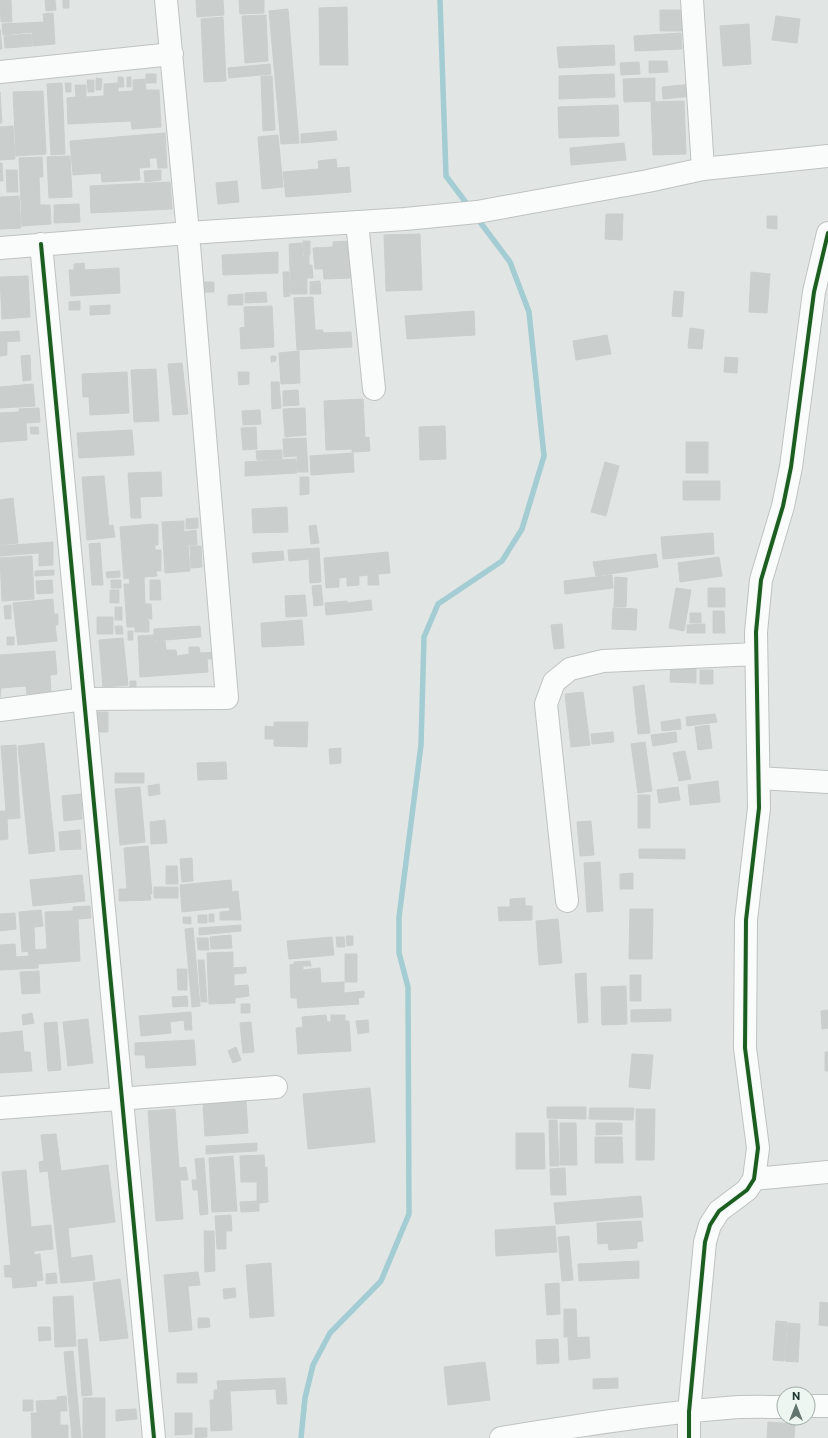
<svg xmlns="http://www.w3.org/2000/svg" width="828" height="1438" viewBox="0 0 828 1438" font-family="Commissioner,sans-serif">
	<rect width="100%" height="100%" fill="#e1e6e4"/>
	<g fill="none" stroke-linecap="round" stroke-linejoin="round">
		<!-- stream -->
		<path stroke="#a3ccd3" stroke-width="5.5" d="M440,0L446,176L470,208
			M301,1438L305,1398L313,1365L330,1333L381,1281L409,1214L408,987L399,953V917L421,745L424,637L438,604L502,561L522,529L544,456L529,312L510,262L477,218"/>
	</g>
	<!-- building -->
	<path fill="#cacfcd" stroke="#cacfcd" d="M0,0H11L12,22H1Z
		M45,0H55L56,10L46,11Z
		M63,0H69V8H63Z
		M196,0H223L224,15L197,17Z
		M239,0H264V13L240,14Z
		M347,7L348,65H320L319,8Z
		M288,9L299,143L281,144L269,11Z
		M660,10H684V31H660Z
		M53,13L55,44L33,46L32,32L3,35L2,24L44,22L43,14Z
		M266,15L268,61L245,63L242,16Z
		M776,16L800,19L797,43L772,40Z
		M223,17L226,81L204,82L201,19Z
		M749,24L751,64L723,66L720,26Z
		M0,29L2,49H0Z
		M681,33L682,49L635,51L634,36Z
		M31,34L32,46L5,48L4,36Z
		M614,45L615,65L559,68L557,47Z
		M649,61H667L668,72L649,73Z
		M639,62L640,74L621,75L620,63Z
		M270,64L271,74L229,78L228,68Z
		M146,74H156V83H146Z
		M614,74L615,97L559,99V76Z
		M261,76H272L275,130L263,131Z
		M118,77H123L124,87H118Z
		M127,77H131V87H127Z
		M96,78L102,79L101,90H96Z
		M655,78V101L624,102L623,79Z
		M145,79L146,90H159L161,127L132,129L131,121L68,124L67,98L76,97L75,85H86V97L104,96V84L118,83V92L133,91V80Z
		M87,80H94V92H88Z
		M62,83L65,154L51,155L47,84Z
		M65,83H71V92H66Z
		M692,84L693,96L663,99L662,87Z
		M43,91L46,154L16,156L13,92Z
		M0,92L2,123H0Z
		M684,101L686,154L653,155L651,102Z
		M618,105L619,136L559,138L558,107Z
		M13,126L15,159L0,160V127Z
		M336,131L337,140L301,143V134Z
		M165,133L167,168H158L157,158H149L150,167L139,168L140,180L102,182L101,173L73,175L70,141Z
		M278,135L283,187L262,189L258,137Z
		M624,143L626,160L571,165L570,148Z
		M70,156L72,197L49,198L47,157Z
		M42,157L43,177H39L40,205H50L51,224L22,226L19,158Z
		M336,159L337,168L349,167L351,192L286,197L283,172L319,169L318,161Z
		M0,163H2L3,181H0Z
		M6,170H17L18,192H7Z
		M161,170V180L145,182L144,171Z
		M237,181L239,202L218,204L216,183Z
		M170,182L172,209L91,213L90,186Z
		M19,196L21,228L0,229V197Z
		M79,204L80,222L54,223V205Z
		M606,214H623L622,240L605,239Z
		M767,216H777V229L767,228Z
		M420,234L422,290L386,291L384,235Z
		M303,241H310V255L304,256Z
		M350,241L352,278L324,279L323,269H315L313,248L333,247V242Z
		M302,243L303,257L309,256V265H312L313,278H307V294H291L289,244Z
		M278,252V273L223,275L222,255Z
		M84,263L85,270L119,268L120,293L71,296L69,270H74V264Z
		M283,272H289L290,296L284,297Z
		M751,272L770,274L767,313L749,312Z
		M28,276L30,317L2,319L0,277Z
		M320,281L321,294H310V282Z
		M204,282H214V292H205Z
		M674,291L684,292L682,317L672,316Z
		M266,292L267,302L245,303V293Z
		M243,294V305H228V295Z
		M313,297L315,330H323V333L351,332L352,347L297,350L294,298Z
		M80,301V310H69V302Z
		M110,305V314L90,315V306Z
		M272,306L274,347L241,349L240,328L245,327L244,307Z
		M474,311L475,335L407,339L405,316Z
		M690,328L704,330L702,349L688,348Z
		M19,331L20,341L0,342V332Z
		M607,335L611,354L576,360L573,341Z
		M7,342V355L0,356V343Z
		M299,351L300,383L281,384L279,353Z
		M30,355L31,380L23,381L21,356Z
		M271,356H276V361L271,362Z
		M725,357L738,358L737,373L724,372Z
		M182,363L188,414L173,415L168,364Z
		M156,369L159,421L134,422L131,370Z
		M127,372L129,413L90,415L89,397H83L82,374Z
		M238,372H249V384L239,385Z
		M271,382H279L281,408L272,409Z
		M33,384L35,406L0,408V387Z
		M298,390L299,405L283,406V391Z
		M363,399L365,438L369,437L370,451L352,452V449L326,450L324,401Z
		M39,408L40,422L26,423L27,440L0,442V413L19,412V409Z
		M305,408L306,435L285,437L283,409Z
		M260,410L261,424L243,425L242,411Z
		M445,426L446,459L420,460L419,427Z
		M30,427H38L39,434H31Z
		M256,427L257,449L243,450L241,428Z
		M132,430L134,455L79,458L77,433Z
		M306,438L308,472H298L297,456L284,457L283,439Z
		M686,442H708V473H686Z
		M282,450V459L257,460L256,451Z
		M353,453L354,472L311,475L310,456Z
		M296,459L297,473L245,476V462Z
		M605,462L619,466L606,516L591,512Z
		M161,472L162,496L140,497L141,518H131L128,473Z
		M104,476L109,526L113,525L115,537L87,540L82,477Z
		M300,477H309V494L300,495Z
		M683,481H720V500H683Z
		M13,498L18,543L0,545V500Z
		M287,507L288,532L253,533L252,509Z
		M198,518V528L186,529V519Z
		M184,521V532L196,530L197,545H188L190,571L165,573L162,522Z
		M153,524L158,525V545H155V550H161V571H156L157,576L144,577L145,604H151L152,619H146L149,621V632H135V627H127L124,584H130L129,578L124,579L120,527Z
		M316,525L319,543L311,544L309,526Z
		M713,533L714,554L663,559L661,537Z
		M53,542V565L39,566V553L0,556V546Z
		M100,543L103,585H92L89,544Z
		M190,546H201L202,567L191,568Z
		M319,548L321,582L310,583L309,559L289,561L288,550Z
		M283,551L284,560L253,563L252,553Z
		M388,552L390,573L378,574L379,585H368V575L359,576V585L347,586V577L339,578V587L326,588L324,558Z
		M656,554L658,567L596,576L593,562Z
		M32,556L34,599L2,601L0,558Z
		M719,557L722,576L680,582L678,563Z
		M54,570V575L35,576V571Z
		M120,571V577L107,578L106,572Z
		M612,575L613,588L565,594L564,581Z
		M615,577L627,578L626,607H614Z
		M52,580L53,593L37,594L36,581Z
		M111,580H121V588H111Z
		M150,580H160L161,600H150Z
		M321,585L323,605L314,606L312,586Z
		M676,588L691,590L684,631L669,628Z
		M708,588H725V607H708Z
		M110,590H119V603H110Z
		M305,595L307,616L286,617L285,596Z
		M53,599L54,614H58V625H55L57,641L18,645L13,603Z
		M371,600L372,610L326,615L325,603L347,601V603Z
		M11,605V619H5L4,606Z
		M115,607H122V620H115Z
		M613,608L637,609L636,630L612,629Z
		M713,611H724L725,633H713Z
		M690,613H701V623H690Z
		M97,617H113V634H97Z
		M302,620L304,645L262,647L261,623Z
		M562,624L564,648L554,649L551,625Z
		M705,624V633H687V625Z
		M115,626H122L123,634H116Z
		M200,626L201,637L154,641L155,650V642L165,641L166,650H176L177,656L189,654V647H199L200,653L216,652V659H207L208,672L140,677L138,636L154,635V629Z
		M128,631H133V640H128Z
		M7,637H14V645H7Z
		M123,638L128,685L103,687L99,640Z
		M55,651L57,674L50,675L51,692L27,694L26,686L1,688L0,697V655Z
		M671,663L696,664V683L670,682Z
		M700,670H713V684H700Z
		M130,681H136V689H130Z
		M644,685L650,733L638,734L633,687Z
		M583,692L590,745L571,747L565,694Z
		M95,712H108V732H95Z
		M715,714L717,722L687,726L686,717Z
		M680,719L681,729L662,731L661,722Z
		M274,722H308L307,747L274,746V739H265V726L274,727Z
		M709,725L712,748L698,750L695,727Z
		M613,732L614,742L592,744L591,734Z
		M676,732L677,742L653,746L651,735Z
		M645,742L652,791L638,793L631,744Z
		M44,743L55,851L29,854L18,746Z
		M16,745L20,818L7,819L8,839L0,840V811H6L1,746Z
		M341,748V763L330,764L329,749Z
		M685,751L691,779L679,781L673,753Z
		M226,762L227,779L198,780L197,763Z
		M115,773H144V783H115Z
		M718,781L720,802L690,805L688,785Z
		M159,784L160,794L149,796L148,786Z
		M140,787L145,842L120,845L115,789Z
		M678,787L680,800L659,803L657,790Z
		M81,794L82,819L64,821L62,796Z
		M638,795H650V828H638Z
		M165,820L167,843L151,844L150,822Z
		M591,821L594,855L580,856L577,822Z
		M80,830L81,849L60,850L59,832Z
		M148,846L152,894H150L151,900L119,901V889H127L124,848Z
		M639,849H685V859L639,858Z
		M192,858L193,881L182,882L180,859Z
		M600,862L603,911L587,912L584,863Z
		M166,866H177L178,884H166Z
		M633,873V889H620V874Z
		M82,875L85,901L33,906L30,880Z
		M231,880L232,892L238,891L241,920H220V912L230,911L229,907L182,912L180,885Z
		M154,887H178V898H154Z
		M525,898V906H532V920L499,921L498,907H510V899Z
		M90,906L91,918L78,919L80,961L38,964V968L0,970V945L15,944L16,957L29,956L28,951L22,952L19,912L41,910L43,926L34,927L35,950L47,949L45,912L73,911V907Z
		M630,909H653L652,959H629Z
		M15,913L16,929L0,931V914Z
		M209,914H214V922H209Z
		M198,915H207V923H198Z
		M183,917H191V924L183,923Z
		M558,919L562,963L539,965L536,921Z
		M241,925V931L199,935V928Z
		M193,928L200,1006L192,1007L185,929Z
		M231,935L232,948L211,949L210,937Z
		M346,936H353V945L347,946Z
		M332,937L334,955L289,959L287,941Z
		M336,937H344L345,947H337Z
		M197,938H208L209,950H198Z
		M233,952V968L246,967V973L234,974V986L248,985L249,996L235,998V1003L209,1004L207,953Z
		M345,954H357V982H345Z
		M198,960H204L207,1002H201Z
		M310,961L311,966H303V970L320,968L321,983L303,984L344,982V993L334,994L364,991V997L358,998L359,1004L298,1008L297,998H291L290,965L294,964V962Z
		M177,969H187V990H178Z
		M39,971L40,993L22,994L20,972Z
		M586,973L588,1022L578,1023L575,974Z
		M630,975H641V1001H630Z
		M626,986L627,1024L602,1025L601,987Z
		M187,996L188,1006L173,1007L172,997Z
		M241,1004H250V1013H241Z
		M671,1009V1021L631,1022V1010Z
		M828,1010V1028L822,1029L821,1011Z
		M191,1012L192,1030H185L184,1020L170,1022L171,1033L141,1036L139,1016Z
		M32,1013L34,1023L23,1025L22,1015Z
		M326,1015L327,1022H331V1015H345V1021H349L351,1051L298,1054L296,1028L303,1027L302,1017Z
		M88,1019L93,1063L68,1066L63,1022Z
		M368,1020L369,1032L358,1034L356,1021Z
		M57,1022L61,1070L48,1071L44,1023Z
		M251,1022L254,1052L243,1053L240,1023Z
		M22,1031L24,1052H30L32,1071L0,1073V1033Z
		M194,1040L196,1065L146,1068L145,1055H135V1043Z
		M236,1047L241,1060L233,1063L228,1051Z
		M825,1052H828V1071H825Z
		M632,1054L653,1055L650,1089L629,1087Z
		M370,1088L375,1142L308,1149L303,1094Z
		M246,1101L248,1133L205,1136L203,1103Z
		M547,1107H586V1119L547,1118Z
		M590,1108H634L633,1120L589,1119Z
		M175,1109L179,1168L186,1167L188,1180H180L183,1219L156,1221L148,1111Z
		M636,1109H655L654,1160H636Z
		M549,1120H557L559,1166H550Z
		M560,1123H576L577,1165H560Z
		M596,1123H622V1134L596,1135Z
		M516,1133H544L545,1169H516Z
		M56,1134L61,1171L108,1165L115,1222L68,1228L71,1258L92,1255L95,1280L61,1283L48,1171L40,1172L39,1162L44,1161L41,1135Z
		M595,1137H622L623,1163H595Z
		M257,1143V1151L206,1154V1146Z
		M264,1155L265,1168L267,1167L268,1202L259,1203V1211L241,1212L240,1202L257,1201V1182H241L240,1156Z
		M233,1156L237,1211L212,1212L209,1158Z
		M204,1158L208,1214L200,1215L198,1190H193L192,1180H197L195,1159Z
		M565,1168L566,1195H551L550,1169Z
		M26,1170L31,1227L51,1225L53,1249L34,1251V1255L40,1254L43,1280L36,1281L37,1286L13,1288L12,1277H5L4,1266L11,1265L2,1172Z
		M641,1196L643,1217L556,1224L554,1203Z
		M231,1215L232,1231H226V1249H217L215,1216Z
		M641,1221L643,1241L637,1242V1248L609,1250L608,1243L598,1244L597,1223Z
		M555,1226L557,1252L496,1256L495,1230Z
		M204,1231H214L215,1271L205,1272Z
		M569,1236L573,1280L562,1281L558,1237Z
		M639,1261V1278L579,1281L578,1264Z
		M271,1263L274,1316L250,1318L246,1265Z
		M198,1272L200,1285L188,1286L192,1330L169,1332L164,1275Z
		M56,1273L57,1283L46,1284V1274Z
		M120,1279L128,1338L100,1341L93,1283Z
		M559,1283L560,1314L547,1315L545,1284Z
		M235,1288L236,1297L224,1299L223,1289Z
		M73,1296L76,1346L55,1347L53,1297Z
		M820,1302L828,1303V1326L819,1325Z
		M564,1309H576L577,1337H564Z
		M198,1318H209L210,1327L198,1328Z
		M776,1321L787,1322L784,1361L773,1360Z
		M788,1323L800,1324L798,1362L785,1361Z
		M38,1327H50L51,1340L39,1341Z
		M589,1337L590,1358L569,1360L568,1338Z
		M87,1339L92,1395L82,1396L78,1340Z
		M558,1339L559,1363L537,1364L536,1340Z
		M73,1351L81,1438H72L64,1352Z
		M485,1362L490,1400L448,1405L444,1367Z
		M177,1373H197V1383H177Z
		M285,1378L287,1404H277L276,1389L230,1391L232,1430L211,1431L210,1400H214V1390H218L217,1381Z
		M618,1378V1388L593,1389V1379Z
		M66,1396L67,1411H60V1425H68V1438H32L31,1413H37L36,1401L57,1400V1397Z
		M83,1398H105V1438H83Z
		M23,1400H33V1411H23Z
		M136,1409L137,1419L116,1421V1410Z
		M175,1413H192V1434L175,1435Z
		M768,1422L795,1424L794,1438H767Z
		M195,1428H207V1437L195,1438Z"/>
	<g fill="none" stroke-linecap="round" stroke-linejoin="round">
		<defs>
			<path id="minor" d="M692,0L703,169
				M0,72L172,54
				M357,222L374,389
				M41,244L154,1438
				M0,248L188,233L405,219L477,212L648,181L703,169L828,156
				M0,710L85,699L227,698L188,233L166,0
				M759,778L828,782
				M567,901L546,704L554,682L570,669L603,661L756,654
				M0,1108L276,1087
				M754,1179L828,1172
				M808,1406H828
				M501,1438C576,1426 651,1414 726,1408C745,1406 765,1407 784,1407
				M689,1438V1412L705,1242L710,1225L719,1211L747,1190L754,1179L758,1148L745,1048L746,920L759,808L756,632L761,580L783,506L791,467L814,292L828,233"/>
		</defs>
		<!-- minor casing -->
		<use href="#minor" stroke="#bec3c1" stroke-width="24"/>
		<!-- minor -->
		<use href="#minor" stroke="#fafbfb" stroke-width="22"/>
		<defs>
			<path id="cycleway" d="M41,244L154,1438
				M689,1438V1412L705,1242L710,1225L719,1211L747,1190L754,1179L758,1148L745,1048L746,920L759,808L756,632L761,580L783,506L791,467L814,292L828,233"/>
		</defs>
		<!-- cycleway casing -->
		<use href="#cycleway" stroke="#eef6f2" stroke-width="6"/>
		<!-- cycleway -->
		<use href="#cycleway" stroke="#1b5e20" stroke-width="4"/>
	</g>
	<!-- north arrow -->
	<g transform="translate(796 1406)"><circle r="19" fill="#eef6f2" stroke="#9caaa5"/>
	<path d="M0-3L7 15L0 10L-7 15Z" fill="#647570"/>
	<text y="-6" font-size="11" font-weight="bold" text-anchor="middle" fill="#203831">N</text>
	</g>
</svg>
